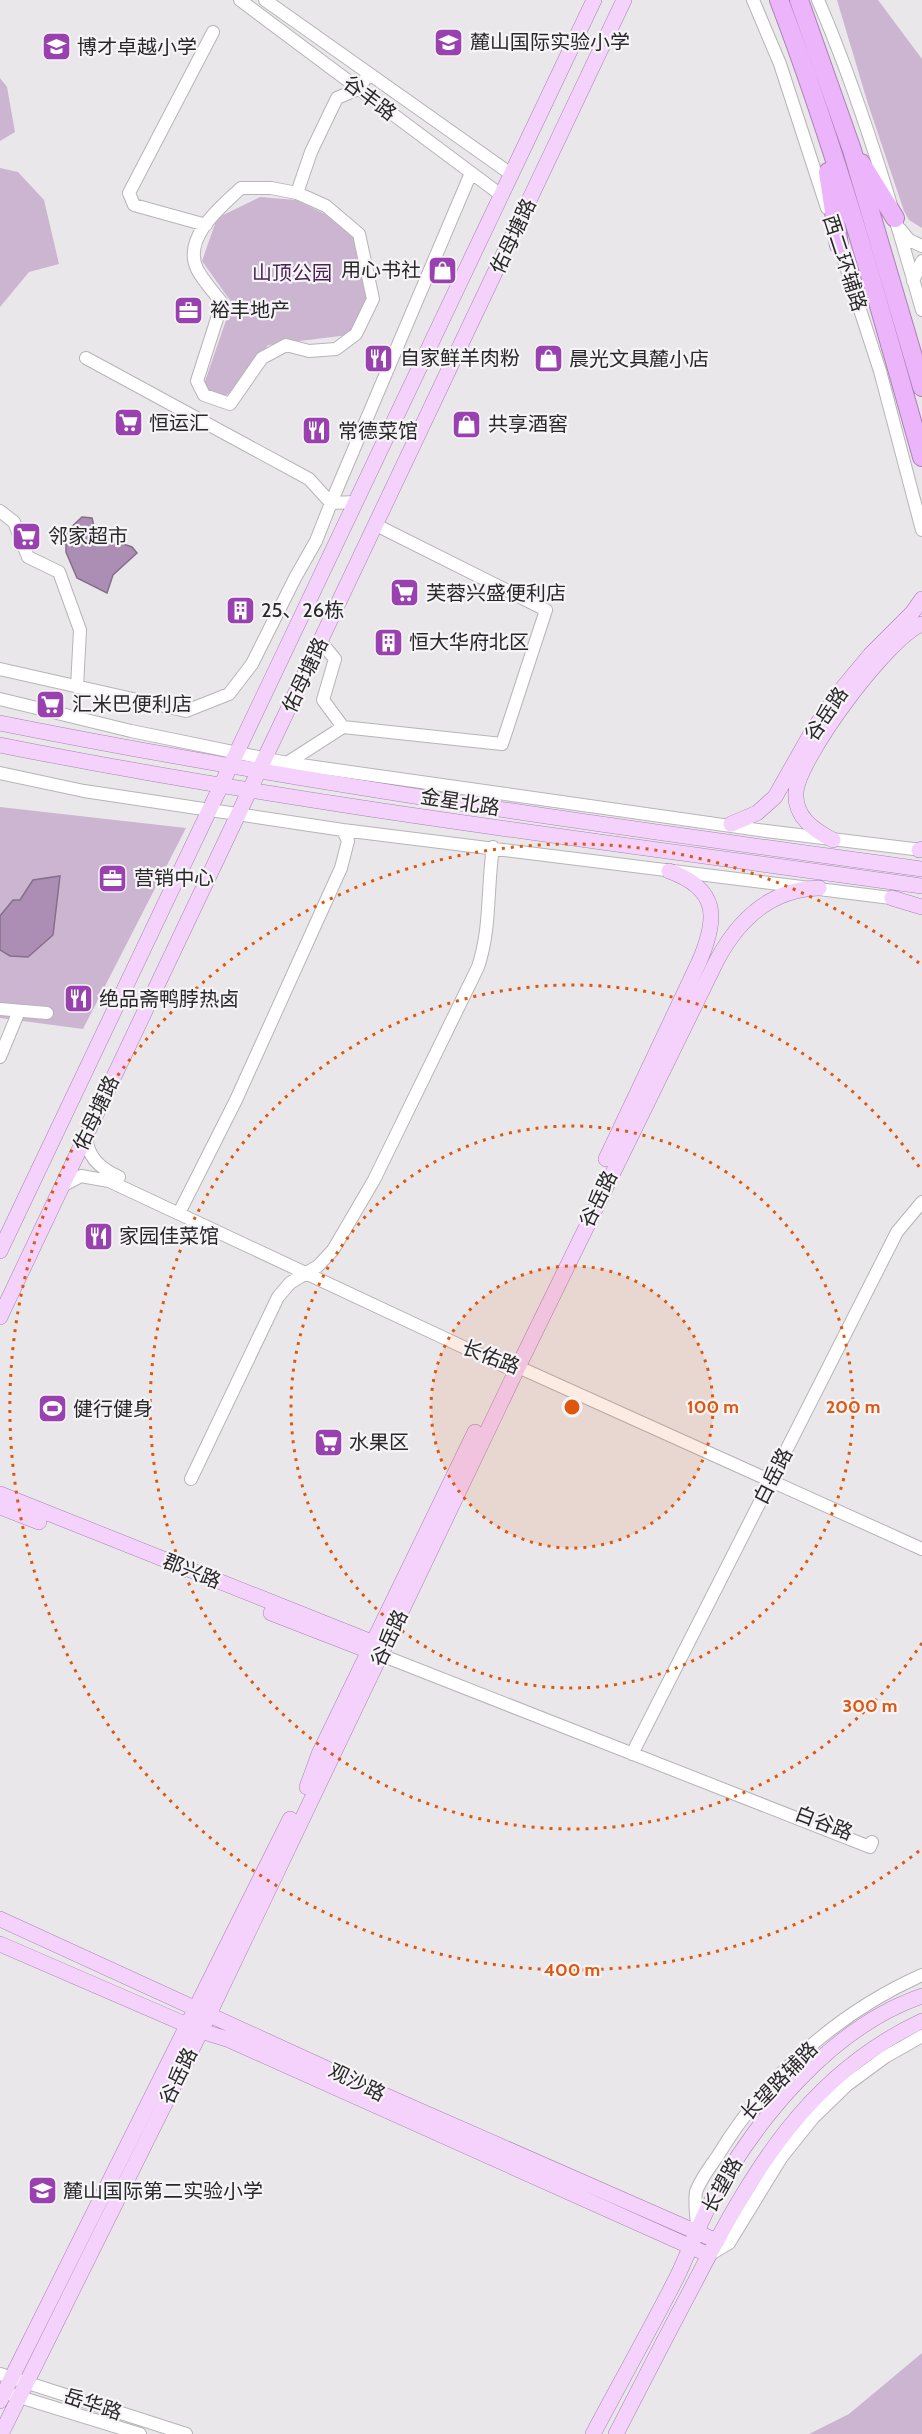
<svg xmlns="http://www.w3.org/2000/svg" width="922" height="2434" viewBox="0 0 922 2434" font-family="Cabin,'Noto Sans SC',sans-serif">
	<rect width="100%" height="100%" fill="#eae7eb"/>
	<!-- green -->
	<path fill="#cbb5d1" d="M837,0H878L922,59V228L909,220L904,211L868,104Z
		M0,78L7,87L15,132L0,141Z
		M0,168L18,172L44,200L59,264L29,272L0,307Z
		M260,197L296,200L329,216L355,238L368,299L356,334L268,345L238,388L223,397L203,387L232,303L202,261L217,218Z
		M0,807L186,828L83,1029L0,1018Z
		M922,2353V2434H809L849,2414Z"/>
	<!-- water -->
	<path fill="#ac8eb4" stroke="#856f8a" stroke-width="1.5" d="M82,517L92,518L96,535L132,547L137,553L113,575L107,593L77,578L66,552V532Z
		M60,876L53,935L28,957L10,956L0,950V916L13,900H20L33,880Z"/>
	<g fill="none" stroke-linecap="round" stroke-linejoin="round">
		<defs>
			<path id="minor" d="M240,0L501,195
				M265,0L511,174
				M753,0L780,64L827,208
				M818,0C861,100 892,206 922,310
				M297,193L271,188H241C222,206 182,237 197,269C203,281 214,292 222,303L197,381L204,395L230,404L262,358L286,345L309,351L336,349L356,334L373,299L359,234L326,206L297,193L311,152L337,98L358,89L369,74
				M206,225L134,205L129,193L213,32
				M900,229L909,240L922,246
				M837,239L880,371L922,530
				M913,281L922,261
				M356,502L331,503L471,173
				M0,511L14,522L28,557L59,572L80,630L77,687
				M321,642L335,659L323,700L343,727
				M0,669L186,711L229,694L252,664L295,578L316,541L331,503L309,479L86,358
				M0,699L131,731L287,763L766,831L922,850
				M287,763L343,727L502,744L546,610L376,525
				M0,773L84,791L343,830L899,899
				M0,1009L47,1013
				M0,1057L19,1011
				M87,1134C85,1156 101,1169 119,1177
				M62,1186L81,1176L109,1181L506,1367H518L536,1375L922,1549
				M182,1207L236,1100L341,868L348,841L343,830
				M191,1479L278,1297L290,1283L318,1266L333,1250L374,1180L478,967C491,929 487,887 493,847
				M381,1655L870,1847L872,1842
				M632,1754L897,1232L922,1202
				M697,2229C697,2218 694,2203 696,2192C700,2180 710,2167 717,2157C765,2077 837,2013 922,1975
				M709,2255L729,2243L781,2158L813,2118L847,2085L885,2057L922,2036
				M0,2374L186,2434
				M0,2391L140,2434"/>
			<path id="major" d="M0,723C305,784 614,827 922,869
				M0,745C305,806 614,843 922,886
				M731,824L757,813L775,797L813,730L840,691L870,655L912,613L922,599
				M833,840C814,830 794,817 796,792C799,757 889,636 922,624
				M919,850L922,849
				M892,898L922,907
				M606,1159L699,962C718,918 719,889 669,871
				M0,1251L594,0
				M0,1317L624,0
				M0,1494L379,1645
				M0,1507L39,1522
				M271,1613L377,1654
				M307,1787L319,1754L475,1432
				M0,1919L391,2098L717,2241
				M0,1944L201,2031L227,2039L709,2255
				M0,2401L290,1819
				M1,2434L201,2031L518,1367L717,960C739,919 771,889 819,888
				M593,2434C621,2381 650,2330 677,2277C689,2252 698,2226 711,2202C755,2120 831,2027 922,1996
				M616,2434C642,2383 669,2331 696,2280C752,2172 807,2075 922,2021"/>
			<path id="highway" d="M779,0C836,149 879,304 922,457
				M799,0L852,150L922,387
				M861,163L895,218
				M828,172L839,245"/>
		</defs>
		<!-- minor casing -->
		<use href="#minor" stroke="#b7b4b8" stroke-width="14"/>
		<!-- major casing -->
		<use href="#major" stroke="#a883b1" stroke-width="16"/>
		<!-- highway casing -->
		<use href="#highway" stroke="#a883b1" stroke-width="20"/>
		<!-- minor -->
		<use href="#minor" stroke="#fff" stroke-width="12"/>
		<!-- major -->
		<use href="#major" stroke="#f4d2fc" stroke-width="15"/>
		<!-- highway -->
		<use href="#highway" stroke="#ecb4fa" stroke-width="18"/>
	</g>
	<!-- distance rings -->
	<circle cx="572" cy="1407" r="141" fill="#de570d" fill-opacity=".12"/>
	<g fill="none" stroke="#de570d" stroke-width="3" stroke-dasharray="3 6">
		<circle cx="572" cy="1407" r="141"/>
		<circle cx="572" cy="1407" r="281"/>
		<path d="M922 1643A422 422 0 1 1 922 1171"/>
		<path d="M919 1851A563 563 0 1 1 919 963"/>
	</g>
	<!-- icons -->
	<defs>
		<symbol id="school-square" viewBox="-11 -11 22 22"><rect x="-9" y="-9" width="18" height="18" rx="4" fill="#9942af" stroke="#f7f4f8"/><path d="M0-5L7-2L0 1L-7-2ZM-4 1L0 2.5L4 1V4Q0 6-4 4Z" fill="#fff"/></symbol>
		<symbol id="shop-square" viewBox="-11 -11 22 22"><rect x="-9" y="-9" width="18" height="18" rx="4" fill="#9942af" stroke="#f7f4f8"/><path d="M-5-2.5h2.3a2.7 3.5 0 0 1 5.4 0H5L5.5 6h-11ZM-1.5-2.5h3a1.5 2.3 0 0 0-3 0Z" fill="#fff"/></symbol>
		<symbol id="office-square" viewBox="-11 -11 22 22"><rect x="-9" y="-9" width="18" height="18" rx="4" fill="#9942af" stroke="#f7f4f8"/><path d="M-6-3h4V-5.5h4V-3h4V5H-6ZM-1-4.5V-3h2v-1.5ZM-6 0V1H6V0Z" fill="#fff"/></symbol>
		<symbol id="restaurant-square" viewBox="-11 -11 22 22"><rect x="-9" y="-9" width="18" height="18" rx="4" fill="#9942af" stroke="#f7f4f8"/><path d="M-5-6h1v4h1v-4h1v4h1v-4h1v5L-1.5 .5V6h-2V.5L-5-1ZM5-6V6H3V1.5H1.5Q1.5-4 5-6Z" fill="#fff"/></symbol>
		<symbol id="supermarket-square" viewBox="-11 -11 22 22"><rect x="-9" y="-9" width="18" height="18" rx="4" fill="#9942af" stroke="#f7f4f8"/><path d="M-6-5.5h2.5l.6 2H6L4.5 2H-2.5L-4.4-4H-6ZM-1.5 3.2a1.3 1.3 0 1 0 .1 0ZM3 3.2a1.3 1.3 0 1 0 .1 0Z" fill="#fff"/></symbol>
		<symbol id="building-square" viewBox="-11 -11 22 22"><rect x="-9" y="-9" width="18" height="18" rx="4" fill="#9942af" stroke="#f7f4f8"/><path d="M-4-6H4V6H1V3H-1V6H-4ZM-2.5-4.3h1.7v1.8h-1.7ZM.8-4.3h1.7v1.8H.8ZM-2.5-1h1.7V.8h-1.7ZM.8-1h1.7V.8H.8Z" fill="#fff"/></symbol>
		<symbol id="stadium-square" viewBox="-11 -11 22 22"><rect x="-9" y="-9" width="18" height="18" rx="4" fill="#9942af" stroke="#f7f4f8"/><path d="M0-5a6.5 5 0 1 0 0 10a6.5 5 0 1 0 0-10ZM-3.5-1.8h7v3.6h-7Z" fill="#fff"/></symbol>
	</defs>
	<g fill-rule="evenodd">
		<use href="#school-square" x="432" y="26" width="33" height="33"/>
		<use href="#school-square" x="40" y="30" width="33" height="33"/>
		<use href="#shop-square" x="426" y="254" width="33" height="33"/>
		<use href="#office-square" x="172" y="294" width="33" height="33"/>
		<use href="#restaurant-square" x="362" y="342" width="33" height="33"/>
		<use href="#shop-square" x="532" y="342" width="33" height="33"/>
		<use href="#supermarket-square" x="112" y="406" width="33" height="33"/>
		<use href="#shop-square" x="450" y="408" width="33" height="33"/>
		<use href="#restaurant-square" x="300" y="414" width="33" height="33"/>
		<use href="#supermarket-square" x="10" y="520" width="33" height="33"/>
		<use href="#supermarket-square" x="388" y="576" width="33" height="33"/>
		<use href="#building-square" x="224" y="594" width="33" height="33"/>
		<use href="#building-square" x="372" y="626" width="33" height="33"/>
		<use href="#supermarket-square" x="34" y="688" width="33" height="33"/>
		<use href="#office-square" x="96" y="862" width="33" height="33"/>
		<use href="#restaurant-square" x="62" y="982" width="33" height="33"/>
		<use href="#restaurant-square" x="82" y="1220" width="33" height="33"/>
		<use href="#stadium-square" x="36" y="1392" width="33" height="33"/>
		<use href="#supermarket-square" x="312" y="1426" width="33" height="33"/>
		<use href="#school-square" x="26" y="2174" width="33" height="33"/>
	</g>
	<g text-anchor="middle" dominant-baseline="central" stroke-width="4.5" stroke-linejoin="round" paint-order="stroke">
		<!-- poi labels -->
		<g font-size="20" fill="#292829" stroke="#f7f4f8" text-anchor="start">
			<text x="470" y="42">麓山国际实验小学</text>
			<text x="77" y="47">博才卓越小学</text>
			<text x="421" y="270" text-anchor="end">用心书社</text>
			<text x="210" y="310">裕丰地产</text>
			<text x="400" y="358">自家鲜羊肉粉</text>
			<text x="569" y="359">晨光文具麓小店</text>
			<text x="149" y="423">恒运汇</text>
			<text x="488" y="424">共享酒窖</text>
			<text x="338" y="431">常德菜馆</text>
			<text x="48" y="536">邻家超市</text>
			<text x="426" y="593">芙蓉兴盛便利店</text>
			<text x="261" y="610">25、26栋</text>
			<text x="409" y="642">恒大华府北区</text>
			<text x="72" y="704">汇米巴便利店</text>
			<text x="134" y="878">营销中心</text>
			<text x="99" y="999">绝品斋鸭脖热卤</text>
			<text x="119" y="1236">家园佳菜馆</text>
			<text x="73" y="1409">健行健身</text>
			<text x="349" y="1442">水果区</text>
			<text x="63" y="2191">麓山国际第二实验小学</text>
		</g>
		<!-- street labels -->
		<g font-size="20" fill="#292829" stroke="#f7f4f8">
			<text transform="translate(370 98) rotate(37)">谷丰路</text>
			<text transform="translate(513 236) rotate(-65)">佑母塘路</text>
			<text transform="translate(845 263) rotate(72)">西二环辅路</text>
			<text transform="translate(305 675) rotate(-65)">佑母塘路</text>
			<text transform="translate(826 714) rotate(-56)">谷岳路</text>
			<text transform="translate(460 802) rotate(9)">金星北路</text>
			<text transform="translate(96 1113) rotate(-65)">佑母塘路</text>
			<text transform="translate(598 1199) rotate(-64)">谷岳路</text>
			<text transform="translate(491 1357) rotate(21)">长佑路</text>
			<text transform="translate(773 1476) rotate(-63)">白岳路</text>
			<text transform="translate(192 1571) rotate(22)">郡兴路</text>
			<text transform="translate(389 1638) rotate(-65)">谷岳路</text>
			<text transform="translate(824 1823) rotate(21)">白谷路</text>
			<text transform="translate(178 2076) rotate(-64)">谷岳路</text>
			<text transform="translate(779 2081) rotate(-46)">长望路辅路</text>
			<text transform="translate(357 2082) rotate(26)">观沙路</text>
			<text transform="translate(722 2185) rotate(-61)">长望路</text>
			<text transform="translate(93 2404) rotate(18)">岳华路</text>
		</g>
		<!-- park labels -->
		<g font-size="20" fill="#4a2354" stroke="#f7f4f8">
			<text x="292" y="273">山顶公园</text>
		</g>
	</g>
	<circle cx="572" cy="1407" r="9" fill="#de570d" stroke="#f7f4f8" stroke-width="3"/>
	<g font-size="18" text-anchor="middle" font-weight="bold" fill="#de570d" stroke="#f7f4f8" stroke-width="4.5" stroke-linejoin="round" paint-order="stroke">
		<text x="713" y="1413">100 m</text>
		<text x="853" y="1413">200 m</text>
		<text x="870" y="1712">300 m</text>
		<text x="572" y="1976">400 m</text>
	</g>
</svg>
